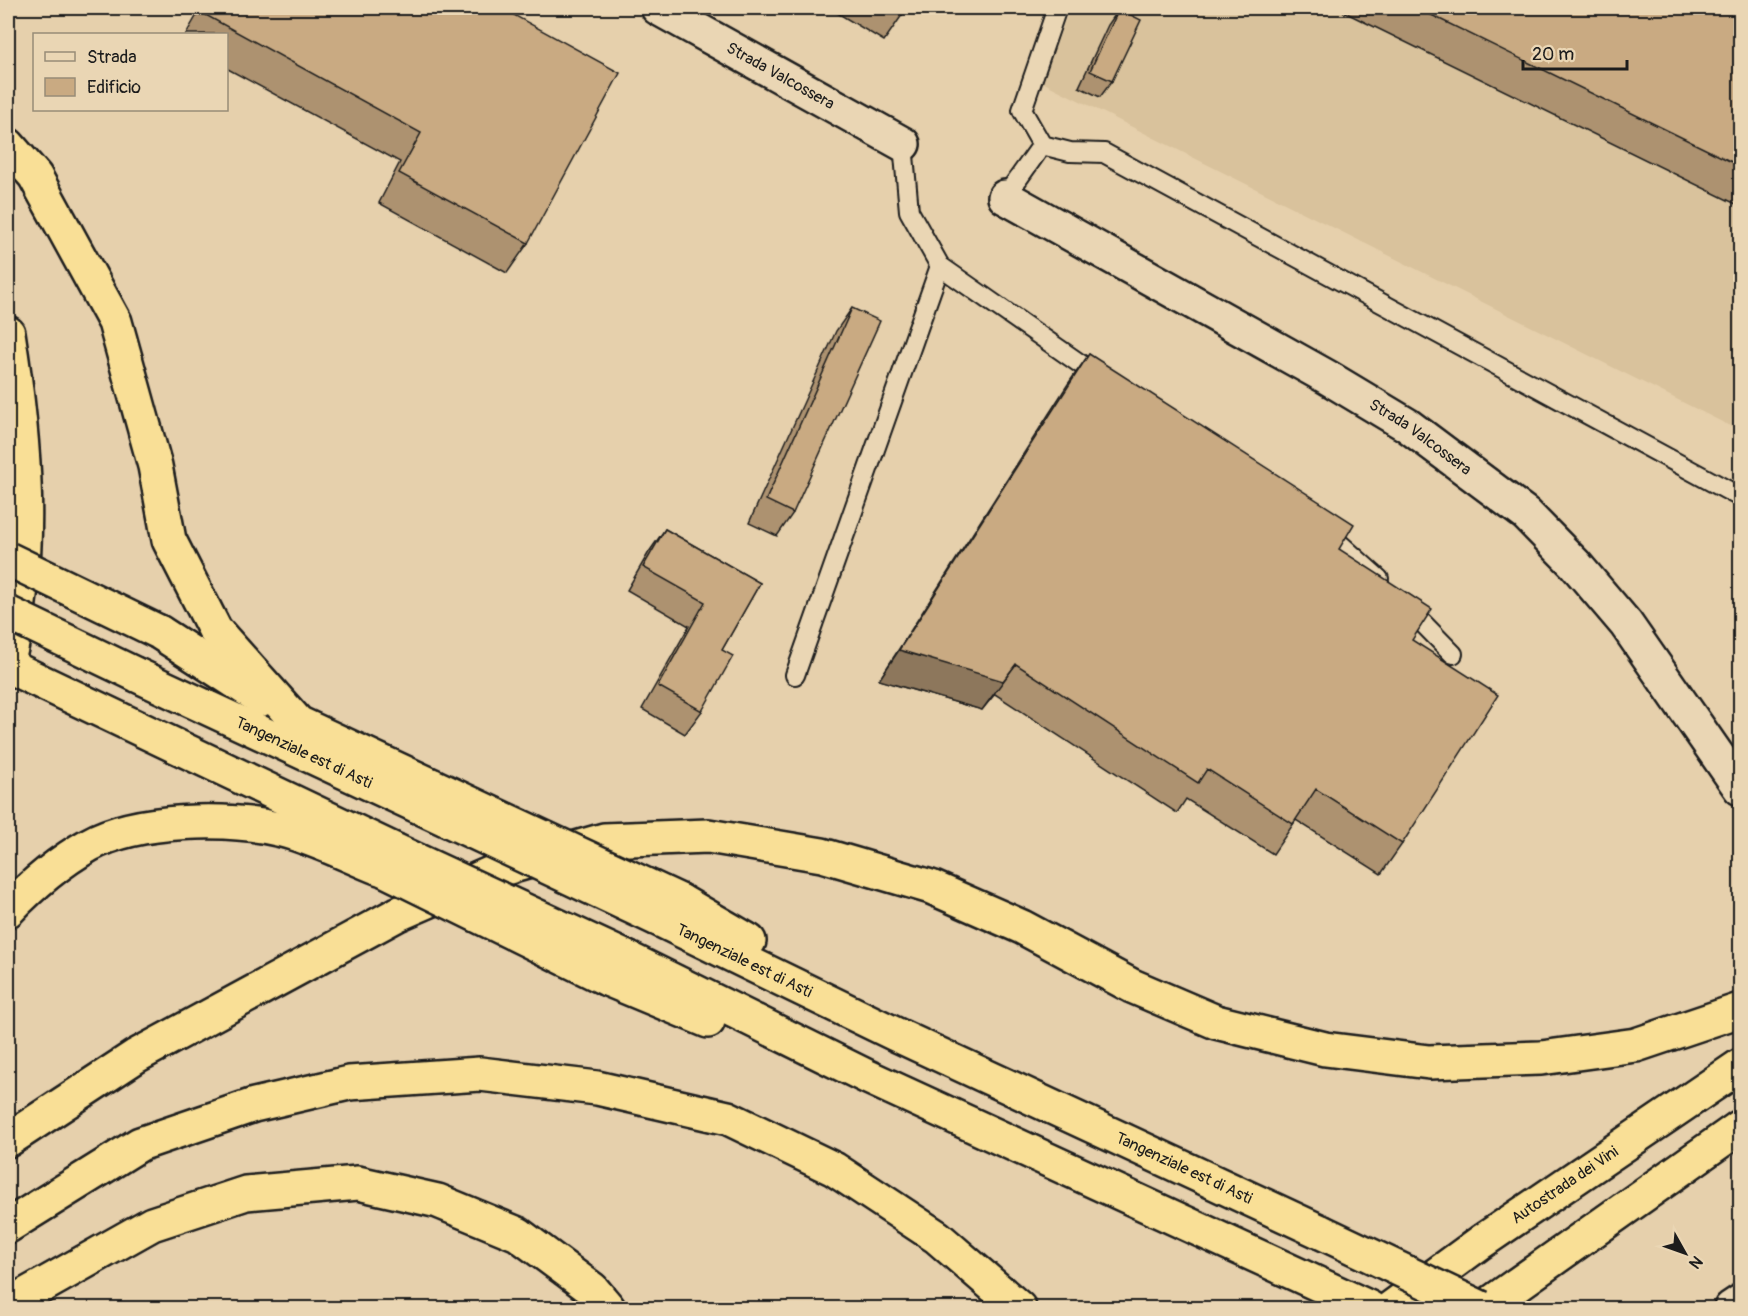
<svg xmlns="http://www.w3.org/2000/svg" width="1748" height="1316" viewBox="0 0 1748 1316" font-family="Pangolin,sans-serif">
	<rect width="100%" height="100%" fill="#e6d0ac"/>
	<filter id="ink" filterUnits="userSpaceOnUse"><feTurbulence type="fractalNoise" baseFrequency=".0167" numOctaves="2"/><feDisplacementMap in="SourceGraphic" scale="12" xChannelSelector="R" yChannelSelector="G"/><feConvolveMatrix kernelMatrix="1 2 1 2 8 2 1 2 1" color-interpolation-filters="sRGB"/></filter>
	<g filter="url(#ink)">
		<!-- built -->
		<path fill="#d9c29c" d="M1070,8H1740V431L1042,82Z"/>
		<g fill="none" stroke-linecap="round" stroke-linejoin="round">
			<defs>
				<path id="service" d="M1057,8L1022,110L1042,145L1070,152L1104,153L1740,497
					M903,144L909,211L940,266L1102,379
					M1005,197L1042,145
					M1322,532L1340,544L1379,579
					M1407,607L1453,654
					M795,675L940,266"/>
				<path id="minor" d="M1731,1308L1740,1302"/>
				<g id="tertiary">
					<path id="s1" d="M658,8L903,144"/>
					<path id="s2" d="M1005,197L1327,377L1407,425L1526,514L1575,564L1626,624L1740,788"/>
				</g>
				<g id="trunk">
					<path d="M8,145L35,176L115,322L155,466L169,540L215,630L298,723L433,786"/>
					<path d="M8,333C25,441 35,553 8,661"/>
					<path d="M159,632L262,699"/>
					<path d="M8,666L394,850"/>
					<path id="s3" d="M137,675L418,806"/>
					<path d="M680,901L749,941"/>
					<path d="M8,910C32,885 59,862 89,845C137,818 230,817 282,830C315,838 349,856 380,868"/>
					<path id="s4" d="M658,919L895,1034L1321,1232"/>
					<path d="M629,959L868,1077L1370,1308"/>
					<path d="M607,979L708,1021"/>
				</g>
				<g id="motorway">
					<path d="M8,1140L136,1056L398,914L499,870L604,840L708,836L822,855L931,887L1022,927L1132,986L1216,1022L1325,1049L1429,1062L1541,1058L1636,1045L1740,1010"/>
					<path d="M8,1226L140,1144L254,1105L349,1083L480,1074L597,1088L728,1118L834,1169L937,1237L1019,1308"/>
					<path d="M8,1305L152,1224L246,1193L358,1183L438,1201L518,1234L592,1289L608,1308"/>
					<path id="s5" d="M1391,1308L1481,1242L1740,1066"/>
					<path d="M1484,1308L1740,1127"/>
				</g>
			</defs>
			<!-- service casing -->
			<use href="#service" stroke="#1c1c1c" stroke-width="22"/>
			<!-- minor casing -->
			<use href="#minor" stroke="#1c1c1c" stroke-width="38"/>
			<!-- tertiary casing -->
			<use href="#tertiary" stroke="#1c1c1c" stroke-width="38"/>
			<!-- trunk casing -->
			<use href="#trunk" stroke="#1c1c1c" stroke-width="38"/>
			<!-- motorway casing -->
			<use href="#motorway" stroke="#1c1c1c" stroke-width="38"/>
			<!-- service -->
			<use href="#service" stroke="#ead6b4" stroke-width="18"/>
			<!-- minor -->
			<use href="#minor" stroke="#ead6b4" stroke-width="33"/>
			<!-- tertiary -->
			<use href="#tertiary" stroke="#ead6b4" stroke-width="33"/>
			<!-- trunk -->
			<use href="#trunk" stroke="#f9df96" stroke-width="33"/>
			<!-- motorway -->
			<use href="#motorway" stroke="#f9df96" stroke-width="33"/>
			<defs>
				<path id="trunk-bridge" d="M8,559L159,632
					M8,613L137,675
					M433,786L680,901
					M418,806L658,919
					M394,850L629,959
					M385,870L607,979
					M1321,1232L1481,1308"/>
			</defs>
			<!-- trunk-bridge casing -->
			<use href="#trunk-bridge" stroke="#1c1c1c" stroke-width="38" stroke-linecap="butt"/>
			<!-- trunk-bridge -->
			<use href="#trunk-bridge" stroke="#f9df96" stroke-width="33"/>
		</g>
		<!-- wall -->
		<path fill="#ad9270" stroke="#1c1c1c" stroke-width="1.5" d="M201,8H501L528,243L507,273L379,203L400,162L226,68V34H186Z
			M829,8H907L884,41Z
			M1336,8H1740V206Z
			M1119,9L1112,81L1100,97L1079,87L1108,25Z
			M852,308L793,513L777,536L749,523L836,331Z
			M1089,354L1339,549L1412,640L1402,844L1381,874L1296,820L1273,854L1186,799L1177,813L995,694L982,710L879,680L1068,384Z
			M665,529L760,583L722,650L702,711L685,734L642,709L689,626L627,590L649,552Z"/>
		<!-- shaded-wall -->
		<path fill="#8d775b" stroke="#1c1c1c" stroke-width="1.5" d="M899,650L1016,664L982,710L879,680Z"/>
		<!-- building -->
		<path fill="#c9aa82" stroke="#1c1c1c" stroke-width="1.5" d="M205,8H501L620,73L528,243L399,173L421,133L202,13Z
			M899,8H907L905,11Z
			M1417,8H1740V166Z
			M1119,9L1141,20L1112,81L1090,71Z
			M852,308L880,321L793,513L766,500Z
			M1089,354L1354,524L1339,549L1432,609L1412,640L1498,695L1402,844L1316,789L1293,824L1207,769L1198,783L1016,664L1003,681L899,650Z
			M665,529L760,583L722,650L733,656L702,711L658,686L705,602L643,567Z"/>
	</g>
	<g text-anchor="middle" dominant-baseline="central" stroke-width="4.5" stroke-linejoin="round" paint-order="stroke">
		<!-- street labels -->
		<g font-size="16" fill="#1c1c1c" stroke="#ead6b4">
			<text stroke="none"><textPath href="#s1" startOffset="140">Strada Valcossera</textPath></text>
			<text stroke="none"><textPath href="#s2" startOffset="480">Strada Valcossera</textPath></text>
			<text stroke="none"><textPath href="#s3" startOffset="184">Tangenziale est di Asti</textPath></text>
			<text stroke="none"><textPath href="#s4" startOffset="96">Tangenziale est di Asti</textPath></text>
			<text stroke="none"><textPath href="#s4" startOffset="582">Tangenziale est di Asti</textPath></text>
			<text stroke="none"><textPath href="#s5" startOffset="213">Autostrada dei Vini</textPath></text>
		</g>
	</g>
	<!-- margin -->
	<rect width="1748" height="1316" fill="none" stroke="#ead6b4" stroke-width="30"/>
	<rect x="15" y="15" width="1718" height="1286" fill="none" stroke="#1c1c1c" stroke-width="2" filter="url(#ink)"/>
	<!-- legend -->
	<rect x="33" y="33" width="195" height="78" fill="#ead6b4" stroke="#988c77" stroke-width="1.5"/>
	<rect x="45" y="52" width="30" height="9" fill="#ead6b4" stroke="#988c77" stroke-width="1.5"/>
	<text x="87" y="63" font-size="18" fill="#1c1c1c">Strada</text>
	<rect x="45" y="78" width="30" height="18" fill="#c9aa82" stroke="#988c77" stroke-width="1.5"/>
	<text x="87" y="93" font-size="18" fill="#1c1c1c">Edificio</text>
	<!-- north arrow -->
	<g transform="translate(1685 1253) rotate(130)" stroke="#ead6b4" stroke-width="4.5" paint-order="stroke">
	<path d="M0-4.5L10 22L0 15L-10 22Z" fill="#1c1c1c"/>
	<text y="-9" font-size="16" font-weight="bold" text-anchor="middle" fill="#1c1c1c">N</text>
	</g>
	<!-- scale -->
	<path d="M1523 60v9h104v-9" fill="none" stroke="#1c1c1c" stroke-width="3"/>
	<text x="1532" y="60" font-size="18" fill="#1c1c1c" stroke="#ead6b4" stroke-width="4.5" paint-order="stroke">20 m</text>
</svg>
